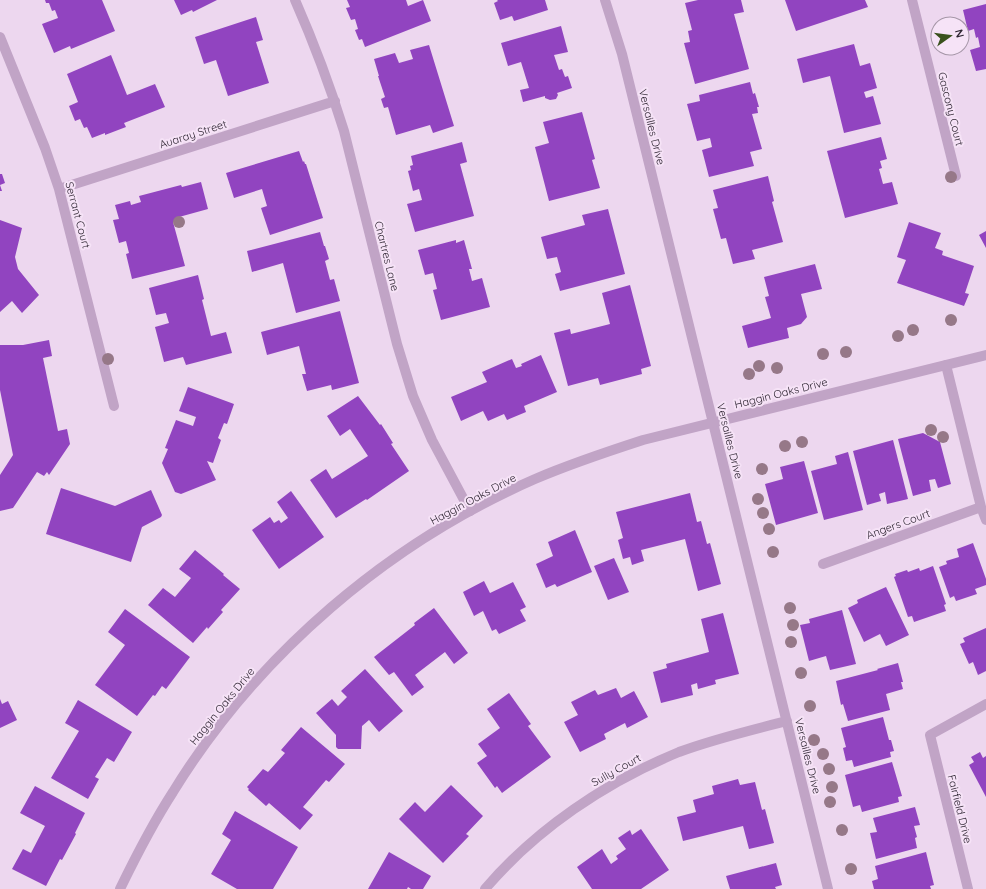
<svg xmlns="http://www.w3.org/2000/svg" width="986" height="889" viewBox="0 0 986 889" font-family="Quicksand,sans-serif">
	<rect width="100%" height="100%" fill="#edd7ef"/>
	<!-- building -->
	<path fill="#9144c0" d="M45,0H102L115,31L71,49L70,46L54,53L42,24L58,18L55,10L52,11L49,3H46Z
		M174,0H217L193,12L192,10L181,15Z
		M347,0H406L408,6L423,0L431,21L365,47L362,39L359,40L355,30L358,29L355,19L351,20L346,8L350,7Z
		M497,0H545L548,10L514,21L512,16L500,20L494,3L498,1Z
		M698,0H741L744,12L734,14L749,69L695,84L684,43L690,42L688,31L692,30L685,3Z
		M785,0H865L868,7L796,31Z
		M986,4V69L976,71L970,50L980,47L978,37L976,38L974,29L968,31L963,10Z
		M256,17L263,40L256,42L269,83L228,96L216,60L204,64L195,37Z
		M561,26L568,52L554,55L559,70L562,69L565,77L568,76L572,88L557,93L558,95L556,99L550,100L545,98V96L523,102L520,90L529,88L521,62L508,66L501,43Z
		M854,44L860,66L870,63L877,88L864,92L866,98L873,96L881,124L844,133L830,76L803,83L797,59Z
		M429,45L454,126L433,133L430,125L396,135L388,107L384,108L381,99L385,97L378,76H379L374,59L395,53L399,63L413,59L410,50Z
		M111,55L127,95L155,84L165,107L124,123L126,127L105,135V133L92,138L87,127L84,128L80,119L75,121L69,106L78,102L67,74Z
		M750,82L753,94L755,93L759,107H757L758,113L752,114L762,149L750,152L754,166L709,177L702,150L712,147L710,138L697,141L687,104L700,101L699,95Z
		M582,112L595,159L592,160L600,188L549,201L535,147L549,143L543,122Z
		M881,137L887,159L880,161L882,168L879,169L883,184L892,182L898,204L845,218L827,151Z
		M462,142L467,162L460,164L474,216L415,232L407,204L422,200L419,189L413,191L408,171L411,170L410,166L413,165L411,156Z
		M299,151L303,162L304,161L305,164H306L323,218L270,235L261,208L267,206L262,189L234,198L226,173Z
		M0,174H2L5,183L0,185L2,191H0Z
		M768,176L774,201L772,202L783,242L752,250L755,259L733,264L726,238L721,239L713,209L718,208L713,190Z
		M201,182L208,209L179,217L180,220L173,222L185,266L132,279L126,254L129,253L126,241L119,243L113,220L119,219L115,205L130,201L131,205L141,202L139,196L181,185L182,187Z
		M608,209L625,274L560,291L555,274L561,272L557,257L547,259L541,237L585,225L582,215Z
		M0,220L22,228L15,257L18,269L39,295L22,313L12,301L0,312Z
		M909,222L941,233L935,248L943,251L942,255L974,266L965,293L969,294L964,306L897,283L906,260L897,257Z
		M986,231V248L979,235Z
		M320,232L324,246H325L329,259L325,261L330,280L334,279L340,301L296,313L283,263L252,272L247,251Z
		M456,240V243L464,240L472,269H469L472,281L482,278L490,307L441,320L433,290L437,289L433,273L425,275L418,250Z
		M815,264L822,289L801,294L807,317L801,324L787,328L789,338L748,348L742,326L771,318L765,297L769,296L764,277Z
		M198,275L204,299L202,300L211,336L226,332L232,353L186,365L183,357L164,362L155,327L169,323L166,313L156,315L149,288Z
		M630,285L651,366L641,369L642,374L600,385L598,378L568,386L554,333L570,329L571,334L610,324L602,293Z
		M340,311L359,383L332,390L331,385L307,391L302,374H306L299,346L267,355L261,332Z
		M49,340L52,356L43,358L58,431L67,429L70,444L49,475L47,472L44,476L37,472L13,508L0,511V475L13,455L0,390V345H23Z
		M541,355L557,392L524,406L526,412L507,420L504,414L488,421L483,411L461,421L451,397L487,382L482,372L512,359L516,368L522,366L521,364Z
		M188,387L234,404L227,424L224,423L218,438L221,440L213,463L207,461L216,480L181,494L175,492L162,463L168,449L165,448L176,420L193,426L196,417L179,411Z
		M358,396L380,425L381,424L393,443L391,444L409,471L367,500L366,499L336,518L310,480L326,469L332,479L368,456L350,429L340,436L327,416Z
		M923,433L940,442L951,484L938,488L935,479L929,480L931,491L913,496L898,439Z
		M893,440L908,499L887,504L885,492L879,494L881,501L867,505L853,451Z
		M848,452L863,510L824,520L811,471L837,464L835,456Z
		M804,461L818,513L776,525L765,484L783,479L780,467Z
		M61,488L115,506L151,490L162,515L161,517L142,527L131,562L46,534Z
		M291,491L324,537L279,569L252,530L270,517L274,523L279,520L281,523L288,518L277,502Z
		M690,493L697,522L701,521L707,544L710,543L721,584L698,591L685,539L641,550L644,561L632,565L630,557L623,559L618,540L623,538L616,512Z
		M575,530L592,572L557,587L555,584L546,588L536,564L553,556L548,542Z
		M973,543L986,579V585L975,589L977,594L956,601L954,596L950,598L939,567L947,564L946,561L959,557L957,549Z
		M195,550L224,574L223,575L240,589L221,610L223,612L208,629L207,627L193,643L148,605L163,588L175,597L191,578L179,569Z
		M614,558L629,592L608,600L594,566Z
		M933,566L946,604L944,605L946,611L914,622L912,616L908,617L894,577L896,576L895,574L907,570L908,572L919,568L920,571Z
		M484,581L490,593L513,582L526,607L520,610L526,621L499,634L496,629L492,631L483,611L474,616L463,592Z
		M886,587L909,635L886,646L880,634L864,642L848,608L858,603L857,600Z
		M434,608L468,653L454,664L445,652L415,675L424,687L412,696L394,672L389,675L374,657L415,625L414,623Z
		M125,609L190,657L166,689L162,686L155,696L153,695L137,716L95,685L125,645L108,632Z
		M842,610L856,664L830,670L826,656L809,661L800,625L810,623L809,619Z
		M723,613L739,674L715,680L716,684L698,689L697,683L691,685L693,695L661,703L653,672L667,668L666,664L709,652L701,619Z
		M986,628V671L978,675L973,662L969,664L960,644L965,642L963,638Z
		M898,663L903,682H901L903,689L886,694L890,710L848,721L843,704L841,705L836,681L878,670L877,669Z
		M365,669L403,711L379,732L369,720L362,726L361,749H338L336,747V735L316,713L332,699L338,706L347,697L341,691Z
		M616,688L621,698L634,691L648,717L627,728L625,723L604,734L606,739L580,752L564,722L578,715L571,702L595,690L598,695Z
		M509,693L531,724L528,726L551,757L502,793L497,786L495,788L477,763L487,756L478,744L500,728L487,709Z
		M0,699L2,704L8,701L17,720L0,728Z
		M78,700L132,732L114,762L107,758L95,777L99,779L88,799L51,778L79,731L65,723Z
		M883,717L889,740H891L894,751L890,752L891,757L854,767L852,760L846,761L843,748L846,747L841,728Z
		M301,727L345,764L329,782L326,780L303,807L313,815L300,830L269,803L266,806L248,790L249,789L247,787L263,769L268,772L285,753L281,750Z
		M980,752L983,758L986,756V797L969,765L974,762L971,757Z
		M892,762L902,796L898,797L899,802L862,812L860,805L853,807L845,775Z
		M738,779L740,785L755,782L762,810L765,809L774,843L749,849L743,826L683,841L677,817L696,812L693,800L714,794L712,786Z
		M451,785L483,816L466,834L469,836L443,863L399,819L415,802L425,812Z
		M35,786L85,813L75,833L76,834L62,860L60,859L46,886L12,869L23,849L31,853L45,826L20,813Z
		M915,807L920,825L914,826L917,837L915,838L917,848L876,859L870,833L877,832L873,818Z
		M235,811L298,847L273,889H237L211,874L231,840L222,834Z
		M641,829L669,870L641,889H592L577,867L602,849L611,864L618,859L616,856L626,849L618,838L630,830L632,835Z
		M389,852L431,876L423,889H411L408,887L407,889H368Z
		M926,852L934,885L930,886L931,889H874L872,881L878,879L875,866Z
		M776,863L782,885L775,887L776,889H730L726,876Z"/>
	<g fill="none" stroke-linecap="round" stroke-linejoin="round">
		<!-- minor -->
		<path stroke="#c1a4c6" stroke-width="10" d="M295,0C314,43 330,86 344,131L397,344L413,396L432,440L470,511
			M605,0L622,54L828,889
			M912,0L956,176
			M0,37L45,148L59,189L114,406
			M59,189L335,101
			M946,365L981,507L986,520
			M823,564L981,507
			M485,889C536,829 606,782 679,752C714,739 751,730 787,721
			M968,889L930,735L986,704"/>
		<!-- tertiary -->
		<path stroke="#c1a4c6" stroke-width="10" d="M120,889C136,856 153,823 173,792C257,655 388,543 535,479C570,464 606,452 643,440L986,355"/>
	</g>
	<!-- trees -->
	<g fill="#967888">
		<circle cx="951" cy="177" r="6"/>
		<circle cx="179" cy="222" r="6"/>
		<circle cx="951" cy="320" r="6"/>
		<circle cx="913" cy="330" r="6"/>
		<circle cx="898" cy="336" r="6"/>
		<circle cx="846" cy="352" r="6"/>
		<circle cx="823" cy="354" r="6"/>
		<circle cx="108" cy="359" r="6"/>
		<circle cx="759" cy="366" r="6"/>
		<circle cx="777" cy="368" r="6"/>
		<circle cx="749" cy="374" r="6"/>
		<circle cx="931" cy="430" r="6"/>
		<circle cx="943" cy="437" r="6"/>
		<circle cx="802" cy="442" r="6"/>
		<circle cx="785" cy="446" r="6"/>
		<circle cx="762" cy="469" r="6"/>
		<circle cx="758" cy="499" r="6"/>
		<circle cx="763" cy="513" r="6"/>
		<circle cx="769" cy="529" r="6"/>
		<circle cx="773" cy="552" r="6"/>
		<circle cx="790" cy="608" r="6"/>
		<circle cx="793" cy="625" r="6"/>
		<circle cx="791" cy="642" r="6"/>
		<circle cx="801" cy="673" r="6"/>
		<circle cx="810" cy="706" r="6"/>
		<circle cx="814" cy="740" r="6"/>
		<circle cx="823" cy="754" r="6"/>
		<circle cx="829" cy="769" r="6"/>
		<circle cx="832" cy="787" r="6"/>
		<circle cx="830" cy="802" r="6"/>
		<circle cx="842" cy="830" r="6"/>
		<circle cx="851" cy="869" r="6"/>
	</g>
	<g text-anchor="middle" dominant-baseline="central" stroke-width="4" stroke-linejoin="round" paint-order="stroke">
		<!-- street labels -->
		<g font-size="11" fill="#2e2532" stroke="#f6e3f7">
			<text transform="translate(951 109) rotate(76)">Gascony Court</text>
			<text transform="translate(652 127) rotate(76)">Versailles Drive</text>
			<text transform="translate(193 134) rotate(-18)">Auaray Street</text>
			<text transform="translate(78 215) rotate(75)">Serrant Court</text>
			<text transform="translate(387 256) rotate(76)">Chartres Lane</text>
			<text transform="translate(781 393) rotate(-14)">Haggin Oaks Drive</text>
			<text transform="translate(730 441) rotate(76)">Versailles Drive</text>
			<text transform="translate(473 499) rotate(-28)">Haggin Oaks Drive</text>
			<text transform="translate(898 524) rotate(-20)">Angers Court</text>
			<text transform="translate(222 706) rotate(-51)">Haggin Oaks Drive</text>
			<text transform="translate(808 756) rotate(76)">Versailles Drive</text>
			<text transform="translate(616 770) rotate(-29)">Sully Court</text>
			<text transform="translate(960 809) rotate(76)">Fairfield Drive</text>
		</g>
	</g>
	<!-- north arrow -->
	<g transform="translate(950 36) rotate(76)"><circle r="19" fill="#f6e3f7" stroke="#a697a8"/>
	<path d="M0-3L7 15L0 10L-7 15Z" fill="#3a511d"/>
	<text y="-6" font-size="11" font-weight="bold" text-anchor="middle" fill="#2e2532">N</text>
	</g>
</svg>
